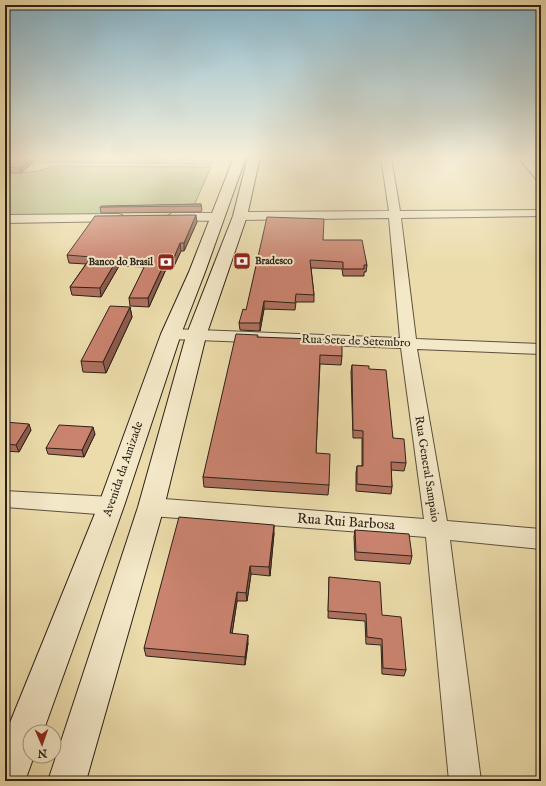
<svg xmlns="http://www.w3.org/2000/svg" width="546" height="786" viewBox="0 0 546 786" font-family="'IM FELL English',serif">
	<rect width="100%" height="100%" fill="#ecdcab"/>
	<filter id="stains"><feTurbulence type="fractalNoise" baseFrequency=".005" numOctaves="4"/><feColorMatrix values="0 0 0 0 .2 0 0 0 0 .09 0 0 0 0 .02 0 0 0 .5 -.17"/></filter>
	<radialGradient id="worn" r=".72"><stop offset=".6" stop-color="#630" stop-opacity="0"/><stop offset="1" stop-color="#630" stop-opacity=".3"/></radialGradient>
	<!-- green -->
	<path fill="#b7c089" stroke="#727050" d="M5,157H215L212,164L34,162L5,167Z
		M53,166L211,167L192,210L102,212L100,216L5,217V173C21,173 39,173 53,166Z"/>
	<g fill="none" stroke-linecap="round" stroke-linejoin="round">
		<defs>
			<path id="minor" d="M381,157H391L400,211L541,210V216L401,218L416,339L541,344V354L417,349L447,521L541,529V549L450,540L481,781H449L426,537L151,516L143,513L140,507L143,501L151,498L424,519L401,348L171,339L165,337L163,334L165,331L171,329L400,338L389,218L240,220L234,216L240,212L389,211Z
				M518,157H528L541,172V181L537,180Z
				M172,213H218L224,217L218,221L168,220L166,217Z
				M118,214L122,215L124,218L122,221L5,223V215Z
				M5,491L111,497L119,500L122,506L119,512L111,515L5,507Z"/>
			<path id="secondary" d="M234,157H246L205,272L181,334L124,506L43,732H30V756H34L25,781H5V735L98,506L161,334L189,272Z
				M248,157H260L247,216L206,336L164,507L86,781H48L138,507L186,336L233,216Z"/>
		</defs>
		<!-- minor casing -->
		<use href="#minor" stroke="#5d503d" stroke-width="2"/>
		<!-- secondary casing -->
		<use href="#secondary" stroke="#2d2118" stroke-width="2"/>
		<!-- minor -->
		<use href="#minor" fill="#f3e8c8" fill-rule="evenodd"/>
		<!-- secondary -->
		<use href="#secondary" fill="#f3e8c8" fill-rule="evenodd"/>
	</g>
	<!-- wall -->
	<path fill="#ae715f" stroke="#2d2118" d="M5,161H34L21,173H5Z
		M201,204L202,210L201,212L101,213L100,207Z
		M197,222L184,251H181L173,268L167,267L149,307L130,306L129,298L145,267L119,266L101,297L72,295L70,287L86,264L69,263L67,255Z
		M323,240L367,265L366,272H364V276H343L342,269L311,268L314,295V302H296L295,310L264,309L260,331L240,330L239,323L246,310Z
		M130,307L132,317L106,373L83,372L81,361Z
		M258,337L342,356L341,365L320,364L316,453L329,485L328,495L204,487L203,477Z
		M352,365L369,369L393,438L406,463L404,471L391,470L392,487L391,494L356,491V473L357,466H362V438H353L351,372Z
		M5,422L31,430L19,452L5,451Z
		M95,434L84,457L48,454L46,448Z
		M355,530L412,556L410,564L355,560L354,537Z
		M274,533L270,576L251,574L247,601H237L232,633L248,643L245,665L146,656L144,648Z
		M329,577L382,615L406,670L404,676L382,674L381,645L366,644L365,621L328,618Z"/>
	<!-- shaded-wall -->
	<path fill="#8d5c4e" stroke="#2d2118" d="M32,157H33L34,161L21,173L20,168Z
		M196,215L197,222L184,251V243Z
		M180,243L181,251L173,268V260Z
		M118,258L119,266L101,297L100,288Z
		M166,260L167,267L149,307L148,298Z
		M264,301V309L260,331V323Z
		M130,307L132,317L106,373L103,362Z
		M29,424L31,430L19,452L16,445Z
		M93,427L95,434L84,457L82,450Z
		M274,525V533L270,576L269,567Z
		M250,566L251,574L247,601L246,593Z
		M237,592V601L231,641L230,633Z
		M248,635V643L245,665V657Z"/>
	<!-- building -->
	<path fill="#ca836f" stroke="#2d2118" d="M9,157H32L20,168L5,167V161Z
		M201,204V206L100,207L101,206Z
		M196,215L184,243H180L173,260H166L148,298H129L148,259L118,258L100,288L70,287L91,257L67,255L95,216Z
		M267,217L324,219L323,240H362L367,265H364V269H343V262L310,260L314,295L296,294L295,303L264,301L260,323H239L243,309L246,310Z
		M110,306L130,307L103,362L81,361Z
		M236,334L258,335L257,337L342,340V356L320,355L316,453L330,454L329,485L203,477Z
		M352,365L369,366V369L386,370L393,438L404,439L406,463L391,462L392,487L357,484V466H363V431L353,430Z
		M5,422L29,424L16,445L5,444Z
		M59,425L93,427L82,450L46,448Z
		M179,517L274,525L269,567L250,566L246,593L237,592L230,633L248,635L245,657L144,648Z
		M355,530L409,534L412,556L356,552Z
		M329,577L380,582L382,615L401,617L406,670L383,668L382,639L367,637L366,614L328,611Z
		M132,778L162,781H131Z"/>
	<!-- sky -->
	<linearGradient id="sky" x2="0" y2="1"><stop stop-color="#88b7cd"/><stop offset="0.59" stop-color="#f6efd9"/><stop offset="1" stop-color="#f6efd9" stop-opacity="0"/></linearGradient>
	<rect width="546" height="267" fill="url(#sky)"/>
	<!-- icons -->
	<defs>
		<symbol id="bank-square" viewBox="-11 -11 22 22"><rect x="-9" y="-9" width="18" height="18" rx="4" fill="#8f2418" stroke="#f3e8c8"/><path d="M-6-4H6V4H-6ZM0-2.3a2.3 2.3 0 1 0 0 4.6a2.3 2.3 0 1 0 0-4.6Z" fill="#fff"/></symbol>
	</defs>
	<g fill-rule="evenodd">
		<use href="#bank-square" x="232" y="251" width="20" height="20"/>
		<use href="#bank-square" x="156" y="252" width="20" height="20"/>
	</g>
	<g text-anchor="middle" dominant-baseline="central" stroke-width="4" stroke-linejoin="round" paint-order="stroke">
		<!-- far-poi labels -->
		<g font-size="10" font-weight="bold" fill="#2d2118" stroke="#f3e8c8" text-anchor="start">
			<text x="255" y="261">Bradesco</text>
			<text x="153" y="262" text-anchor="end">Banco do Brasil</text>
		</g>
		<!-- street labels -->
		<g font-size="12" fill="#2d2118" stroke="#f3e8c8">
			<text transform="translate(356 341) rotate(2)">Rua Sete de Setembro</text>
			<text transform="translate(123 469) rotate(-71)">Avenida da Amizade</text>
			<text transform="translate(427 469) rotate(81)">Rua General Sampaio</text>
		</g>
		<!-- near-street labels -->
		<g font-size="14" fill="#2d2118" stroke="#f3e8c8">
			<text transform="translate(346 522) rotate(4)">Rua Rui Barbosa</text>
		</g>
	</g>
	<!-- margin -->
	<rect width="546" height="786" fill="none" stroke="#ecdcab" stroke-width="20"/>
	<rect x="6" y="6" width="534" height="774" fill="none" stroke="#2d2118" stroke-width="2"/>
	<rect x="10" y="10" width="526" height="766" fill="none" stroke="#2d2118"/>
	<!-- north arrow -->
	<g transform="translate(42 744) rotate(178)"><circle r="19" fill="#f3e8c8" stroke="#a49882"/>
	<path d="M0-3L7 15L0 10L-7 15Z" fill="#8f2418"/>
	<text y="-6" font-size="11" font-weight="bold" text-anchor="middle" fill="#2d2118">N</text>
	</g>
	<rect width="100%" height="100%" filter="url(#stains)"/>
	<rect width="100%" height="100%" fill="url(#worn)"/>
</svg>
